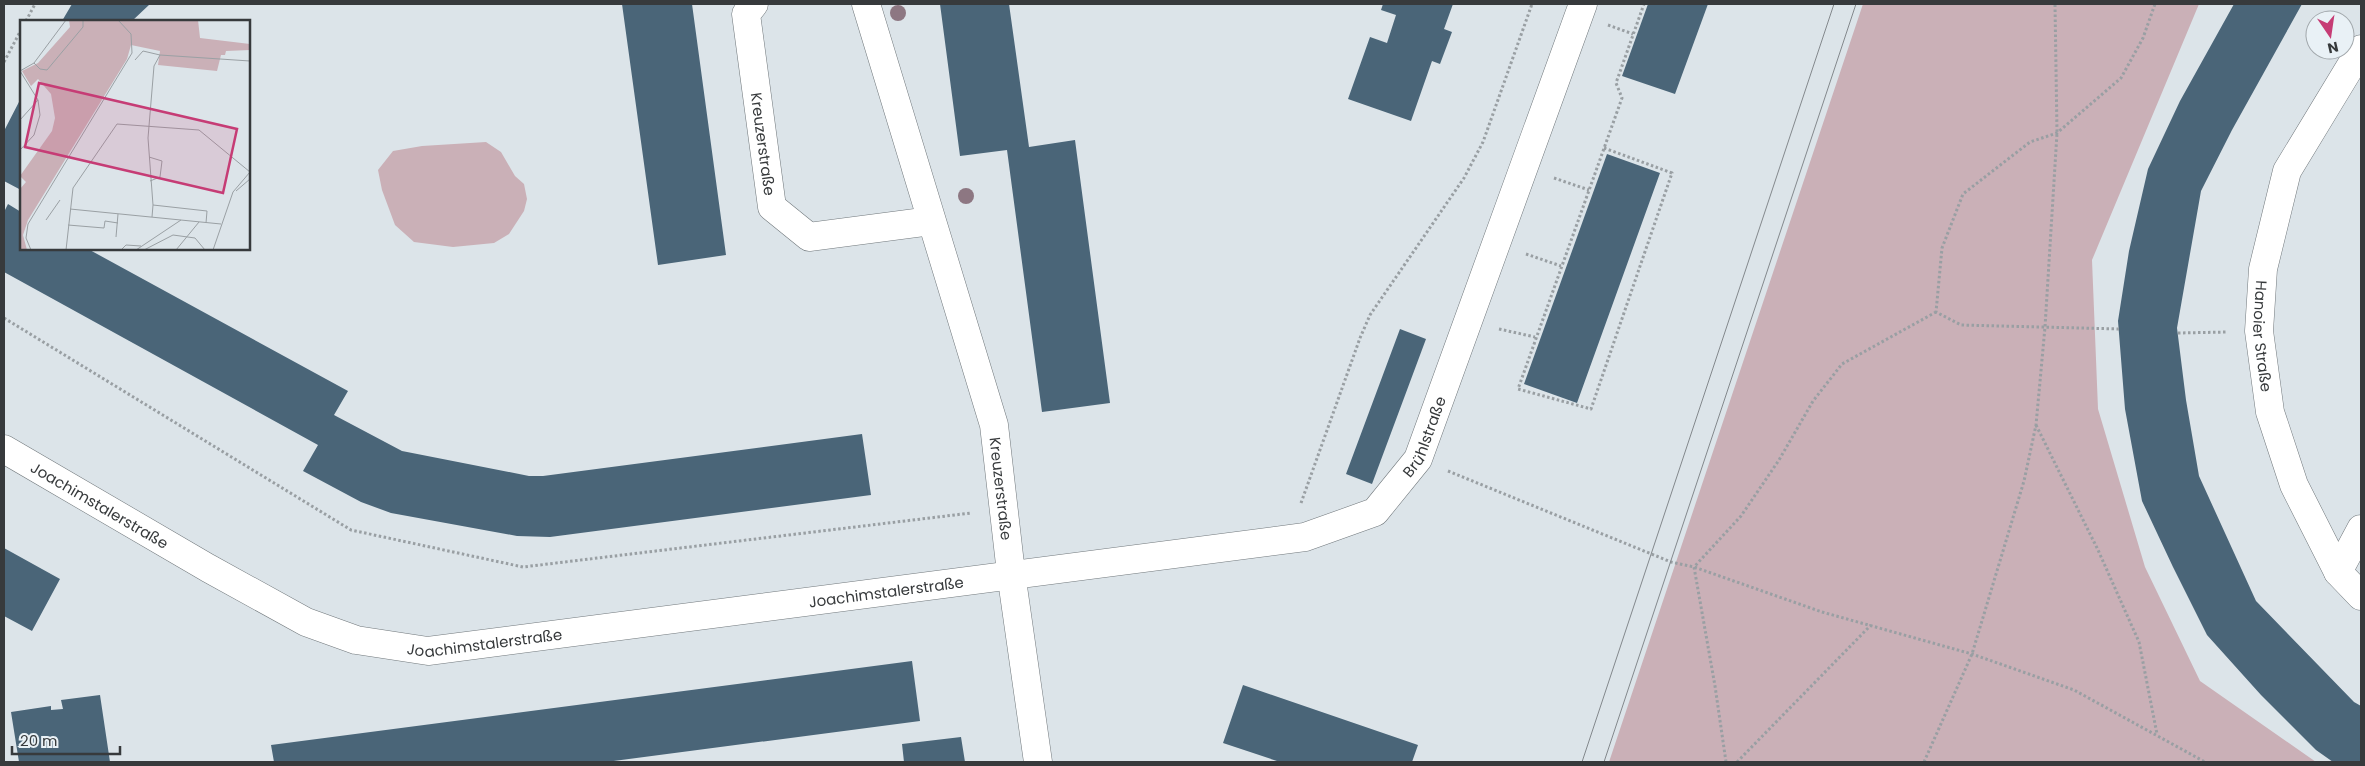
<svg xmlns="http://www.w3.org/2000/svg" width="2365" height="766" viewBox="0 0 2365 766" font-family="Poppins,sans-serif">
	<rect width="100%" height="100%" fill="#dce4e9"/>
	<!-- green -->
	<path fill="#cab0b7" d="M1863,4H2199L2092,260L2098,409L2145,567L2200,681L2316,762H1609Z
		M486,142L501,152L515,176L524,184L527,199L524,211L509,234L494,243L453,247L414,242L395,225L382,190L378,170L393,151L422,146Z"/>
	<!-- building -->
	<path fill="#4a6578" d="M72,4H150L132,21H62Z
		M622,4H692L726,255L658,265Z
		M940,4H1009L1029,147L1075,140L1110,403L1042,412L1007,150L960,156Z
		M1383,4H1453L1444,29L1452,32L1440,64L1432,61L1411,121L1348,99L1370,37L1387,43L1396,15L1381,10Z
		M1648,4H1708L1675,94L1622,76Z
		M2234,4H2302L2232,130L2201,191L2177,328L2186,400L2199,476L2256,601L2354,702L2361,706V762H2333L2316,750L2261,695L2207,635L2173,567L2142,501L2125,409L2118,321L2129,251L2148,169L2180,101Z
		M21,98V190L4,181V131Z
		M1607,154L1660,173L1577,403L1524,384Z
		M8,204L21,212V249H88L348,391L334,415L402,451L529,476H543L862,434L871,495L550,537L517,536L391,513L361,502L303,471L318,445L4,272V212Z
		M1400,329L1426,339L1372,484L1346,474Z
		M4,548L60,579L32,631L4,616Z
		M912,661L920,721L606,762H274L271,745Z
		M1243,685L1418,745L1412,762H1280L1223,743Z
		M100,695L110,762H19L11,712L51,706V710L63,709L61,700Z
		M961,737L965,762H904L902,744Z"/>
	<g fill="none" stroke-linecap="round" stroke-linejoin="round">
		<defs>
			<g id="street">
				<path id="s1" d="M754,4L746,14L772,207L809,237L931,221"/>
				<path id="s2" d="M866,4L994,425L1011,573L1038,762"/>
				<path id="s3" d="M2361,49L2287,171L2263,269L2259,331L2270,412L2294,485L2338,572L2361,596"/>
				<path id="s4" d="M4,449L208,568L306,622L356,640L428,651L1305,537L1375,512L1418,459L1583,4"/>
				<path d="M2338,572L2361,529"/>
			</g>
		</defs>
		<!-- street casing -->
		<use href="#street" stroke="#71787c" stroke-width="29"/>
		<!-- path -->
		<path stroke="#999fa3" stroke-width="3" stroke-dasharray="2.5 2.5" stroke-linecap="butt" d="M26,21L35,4
			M1608,25L1633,34
			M4,62L21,30
			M1604,148L1672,173L1591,409L1518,389L1622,98L1616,83L1644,4
			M1554,178L1589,190
			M1526,254L1561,266
			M4,318L351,530L523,567L971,513
			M1499,329L1535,337
			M2119,329L1961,325L1936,312L1942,248L1963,194L2030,142L2057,133L2121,78L2143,38L2155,4
			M2178,333L2228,332
			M2036,425L2098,550L2139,642L2157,734
			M1448,471L1671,562L1694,567L1822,612L1972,654L2074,690L2205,762
			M1301,503L1360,338L1370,315L1464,178L1483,142L1532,4
			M1726,762L1715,686L1694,567L1741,516L1779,460L1813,401L1842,364L1936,312
			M1737,762L1871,625
			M1924,762L1972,654L2024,481L2036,425L2045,327L2057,133L2055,4"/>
		<!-- street -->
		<use href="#street" stroke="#fff" stroke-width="28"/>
		<!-- tram -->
		<path stroke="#83888c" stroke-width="1" d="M1582,762L1834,4
			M1604,762L1856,4"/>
	</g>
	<!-- trees -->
	<g fill="#8d7782">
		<circle cx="898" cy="13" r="8"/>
		<circle cx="966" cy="196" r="8"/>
	</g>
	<g text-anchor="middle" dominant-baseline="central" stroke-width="5" stroke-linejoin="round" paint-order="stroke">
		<!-- street labels -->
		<g font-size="15" fill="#373a3c" stroke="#e9f1f6">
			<text stroke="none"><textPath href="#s1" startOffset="144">Kreuzerstraße</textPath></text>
			<text stroke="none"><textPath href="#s3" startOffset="311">Hanoier Straße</textPath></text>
			<text stroke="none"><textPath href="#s4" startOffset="1524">Brühlstraße</textPath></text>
			<text stroke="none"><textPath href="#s2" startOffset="504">Kreuzerstraße</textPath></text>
			<text stroke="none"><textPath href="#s4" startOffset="111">Joachimstalerstraße</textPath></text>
			<text stroke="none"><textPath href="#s4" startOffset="936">Joachimstalerstraße</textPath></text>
			<text stroke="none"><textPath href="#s4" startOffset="531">Joachimstalerstraße</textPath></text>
		</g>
	</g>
	<!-- overview -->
	<g transform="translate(20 20)">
		<rect width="230" height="230" fill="#dce4e9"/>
		<path d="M49,0H178L180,18L230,24V30L206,31L205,35H201L197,51L138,45L140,31L111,25L107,39L8,200L3,215L7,230H0V169L6,162L0,156L32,111L35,98L31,74L18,59L11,66L2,51L18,43L50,7Z" fill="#cab0b7"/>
		<path fill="none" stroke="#9aa0a4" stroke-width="1" d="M140,35L230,41M115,40L123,31L140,35M14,43L20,49L27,50L63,7V0M0,51L18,80L20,95L14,115L0,130M0,51L14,43L46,0M0,100L18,80M129,137L142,141L140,157L130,161M216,171L230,159M133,185L128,118L134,46L140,35M50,189L201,204M132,197L133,185L187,191L186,203M26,200L40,180M48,205L84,208L85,201L98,203M96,217L98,194M11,230L6,218L8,204L112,33L111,14L98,0M46,230L53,168L97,104L179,110L230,152M101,230L106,225L121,226M116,230L161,200M124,230L153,215L175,218L185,230M156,230L179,202M193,230L213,172L230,152"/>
		<path fill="#c63c75" fill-opacity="0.15" stroke="#c63c75" stroke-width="2.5" d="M19,63L217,109L203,173L5,127Z"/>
		<rect width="230" height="230" fill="none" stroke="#373a3c" stroke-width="2.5"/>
	</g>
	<!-- border -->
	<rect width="2365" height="766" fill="none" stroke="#373a3c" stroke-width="10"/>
	<!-- north arrow -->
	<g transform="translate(2330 35) rotate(167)"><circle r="24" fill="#e9f1f6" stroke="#a2a8ac"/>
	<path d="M0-4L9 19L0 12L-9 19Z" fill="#c63c75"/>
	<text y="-8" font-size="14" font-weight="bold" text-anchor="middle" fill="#373a3c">N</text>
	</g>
	<!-- scale -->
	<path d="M12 746v8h108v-8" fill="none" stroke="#373a3c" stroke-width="2.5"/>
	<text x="20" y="746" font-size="15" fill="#373a3c" stroke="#e9f1f6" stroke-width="4" paint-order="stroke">20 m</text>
</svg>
